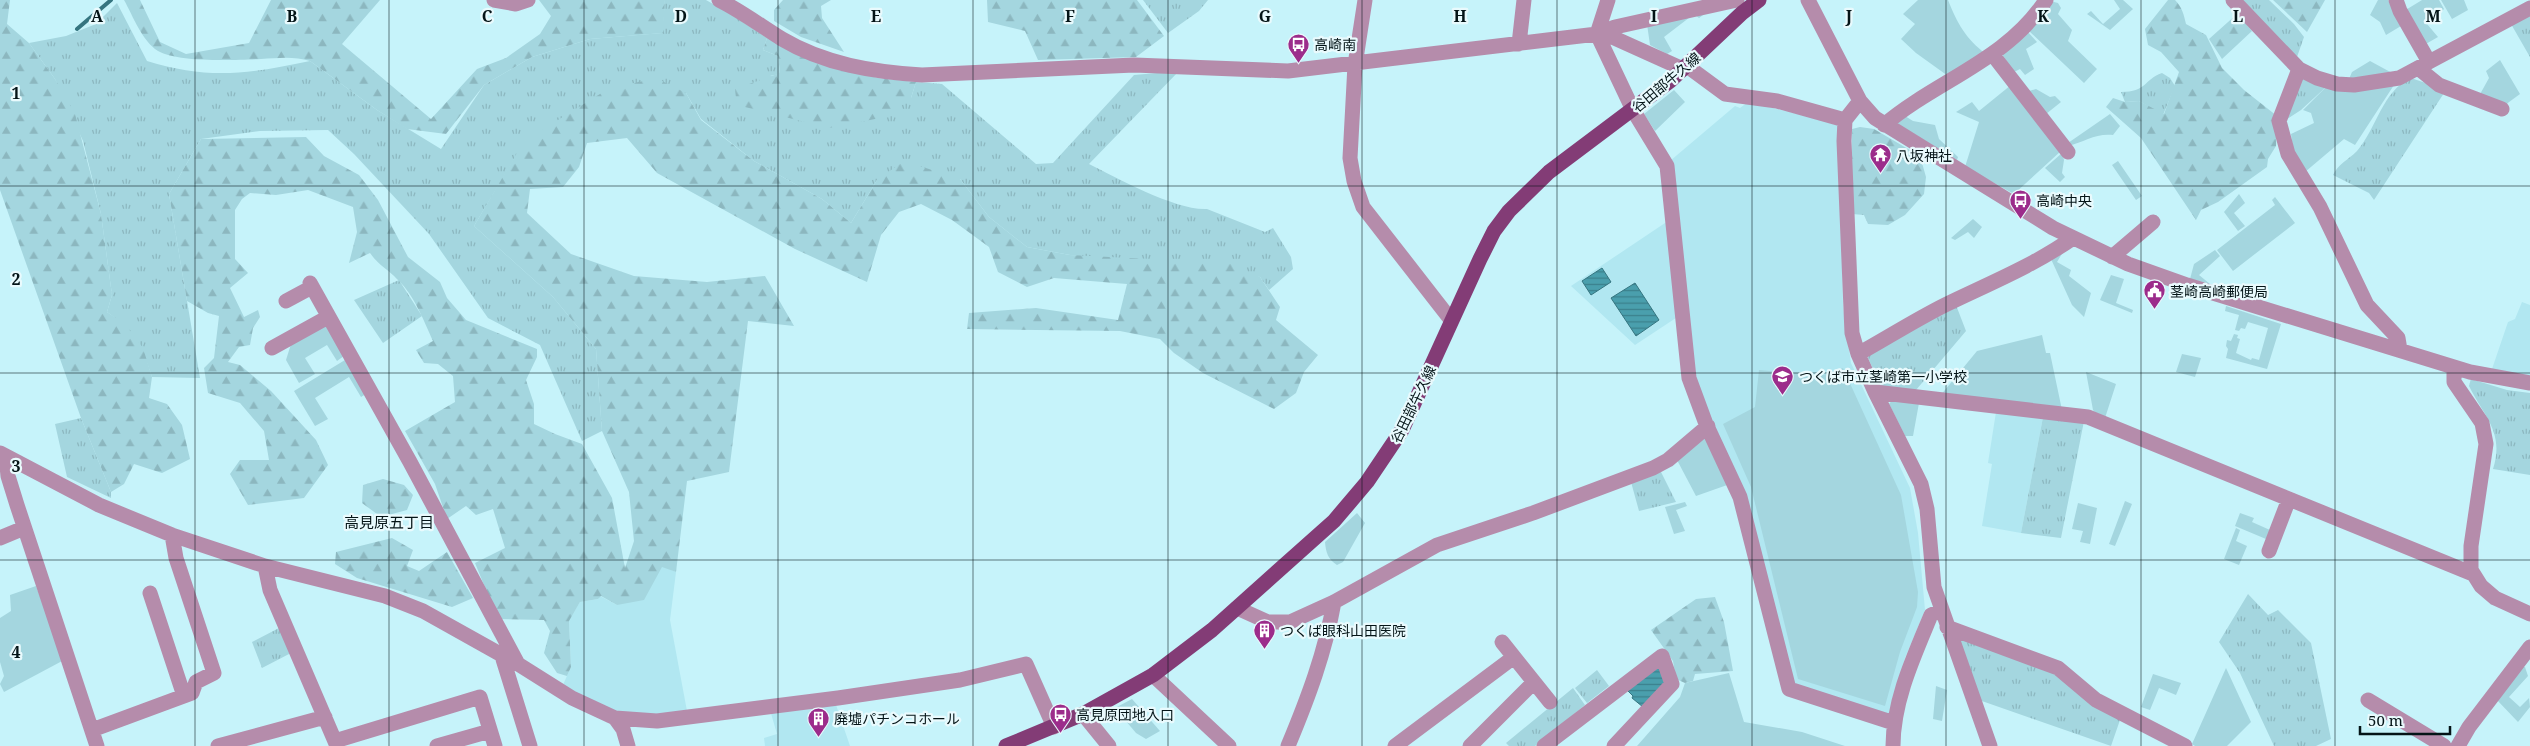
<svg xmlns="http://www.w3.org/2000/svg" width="2530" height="746" viewBox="0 0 2530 746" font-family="'Noto Serif','Noto Sans JP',serif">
	<defs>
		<pattern id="grass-tufts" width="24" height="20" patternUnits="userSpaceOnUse" patternTransform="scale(1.25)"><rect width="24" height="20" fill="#a4d6df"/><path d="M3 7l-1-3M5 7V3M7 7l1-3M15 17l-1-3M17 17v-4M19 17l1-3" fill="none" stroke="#8cb7bf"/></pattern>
		<pattern id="forest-firs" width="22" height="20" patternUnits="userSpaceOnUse" patternTransform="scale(1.25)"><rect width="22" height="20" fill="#a4d6df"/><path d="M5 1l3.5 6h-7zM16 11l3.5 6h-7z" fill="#8cb7bf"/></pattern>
		<pattern id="water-rules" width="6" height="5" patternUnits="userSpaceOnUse" patternTransform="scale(1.25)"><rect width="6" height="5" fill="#4a9fad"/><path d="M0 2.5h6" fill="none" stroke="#3b808c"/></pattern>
	</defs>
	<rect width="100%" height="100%" fill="#c6f3fa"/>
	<!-- built -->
	<path fill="#b1e7f1" d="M1748,102L1839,124L1843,307L1851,363L1910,488L1918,533L1925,610L1905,658L1890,717L1793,685L1710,415L1692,374L1685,312L1635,345L1571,286L1668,221L1670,161L1735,106L1740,108Z
		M2522,302L2530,305V376L2492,369L2508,322L2515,319Z
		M1996,412L2043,417L2021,533L1982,526L1992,464L1988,463Z
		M662,566L676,572L670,620L687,711L650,718L609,711L562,687L571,667L569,620L580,602L598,599L600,596L617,605Z
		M835,702L850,746H765L764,738L777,734L770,710Z"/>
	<!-- grass -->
	<path fill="url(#grass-tufts)" d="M665,0H706L729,13L767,38L763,50L778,56L780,74L770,76L911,98L916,82L942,84L1036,164L1053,163L1134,75L1179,71L1089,164C1117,178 1177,211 1207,209L1265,232L1273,228L1291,257L1293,269L1269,290L1260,277L1070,255L1027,247L989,217L960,179L877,180L851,223L822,199L754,161L701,119L686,93L525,141L474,226L553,297L596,349L602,431L582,441L540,345L488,318L429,234L354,154L328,130L260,131L201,139L169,194L200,378L152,377C142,346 134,331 107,312L112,295L101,214L83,141L55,79L29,43L66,36L96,24L117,3L147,61C208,80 249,74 310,61L377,110L441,149L484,85L532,57L590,39L662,33Z
		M1143,0H1208L1199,11L1168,33Z
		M2238,0H2269L2294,24L2304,37L2297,57Z
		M2530,12V57L2511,24Z
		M2162,73L2170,78L2175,86L2163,115L2139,101L2125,102L2121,92C2147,92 2143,80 2162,73Z
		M2303,77L2326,87L2301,110L2284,121Z
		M2411,78L2446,90L2374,200L2369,193L2333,175C2338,164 2348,160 2357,151C2377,128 2382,91 2411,78Z
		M399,280L422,316L383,343L354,300Z
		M1956,305L1966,331L1916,390L1882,388L1868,358L1869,354Z
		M2471,379L2507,390L2530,393V475L2493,469C2505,432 2483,415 2469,386Z
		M2043,417L2084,421L2061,538L2021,533Z
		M81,418L111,492V498L67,477L55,424Z
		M1660,470L1676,502L1639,511L1631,482Z
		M2248,594L2268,615L2278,610L2311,643L2331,739L2316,746H2274L2240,673L2219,642Z
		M279,628L291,653L262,668L252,642Z
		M1965,637L2056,673L2120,720L2111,746L1979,700L1960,642Z
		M1597,670L1609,686L1587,703L1575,688Z
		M1573,688L1585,705L1535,746H1509L1506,743Z"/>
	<!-- forest -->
	<path fill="url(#forest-firs)" d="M0,0H10L7,24L29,43L55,79L75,114L101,214L112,295L107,312L125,324L143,348L152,377L149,398L167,404L182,425L190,459L162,473L134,464L124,484L111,492L81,418L0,190Z
		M124,0H140L160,42L186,54L249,43L271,0H380L342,44L431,119L477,69L506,58L540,34L551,16L539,0H665L663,33L590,39L532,57L484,85L446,134L407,129L377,110L310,61C294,56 278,58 261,59C236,60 179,63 158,51C142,41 133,16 124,0Z
		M783,0H831L821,6L822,18L844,52L801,37L774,21V10Z
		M987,0H1137L1164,36L1136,57L1038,60L1025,31L988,22Z
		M2168,0H2175C2182,7 2184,15 2186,24L2206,35L2222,68L2244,90L2277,116L2276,146L2268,159L2267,167L2218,202L2201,210L2196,220L2141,138L2106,107L2113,98L2125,102L2139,101L2164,114L2179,72L2161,52L2148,45L2145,29Z
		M2273,0H2325L2307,32Z
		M2237,14L2252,31L2222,59L2209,39Z
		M767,38L822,64L878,78L916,82L911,98L880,118L829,128L745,107L736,98L735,89L780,73L778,56L763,50Z
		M656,78L686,93L701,120L754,161L822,199L851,223L877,180L904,161L960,179L989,217L1027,247L1070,255L1228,263L1260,277L1280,307L1276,320L1318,355L1304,372L1296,393L1274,409L1203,373L1174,353L1160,339L1120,331L967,329L969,313L1036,308L1118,320L1127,284L1054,278L1027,287L998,272L989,247L952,220L921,204L899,212L881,235L867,282L795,249L657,173L627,138L587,143L579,167L563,187L530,189L527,213L571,254L634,276L707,282L765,276L794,326L748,321L729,472L687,481L676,572L662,567L644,600L617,605L601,596L598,599L580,602L569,621L571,667L567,676L557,673L544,653L550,631L544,620L498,619L475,563L505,548L493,509L476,515L466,506L447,519L435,484L405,431L455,402L453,376L438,364L424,363L416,350L433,341C424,321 414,295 398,280C387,268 381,268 370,253L349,263L357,232L353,207L308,190L276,195L250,193L242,199L235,210V259L248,273L230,288L244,317L258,310L260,317L253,328L250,345L239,347L228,362L240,365L271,391L316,440L328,465L304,498L248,505L230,474L240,460H269L264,431L240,403L208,393L204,368L214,358L219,316L208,313L187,301L169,194L201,139L306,137L324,156L359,175L378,200L408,257L440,282L447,298L466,320L537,349V357L526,380L534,404V424L555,434L582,444L612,498L625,568L634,541L629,492L602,431L596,349L553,297L474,226L524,141L608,89Z
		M1860,127L1874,129L1920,156L1926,177L1924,194L1905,215L1888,225L1868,224L1864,215L1852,214V129Z
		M383,479L404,485L413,495L407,510L381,517L362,503L363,485Z
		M392,538L413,550L407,566L419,571L447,552L473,598L452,607L357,578L335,564L336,552Z
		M1715,597L1724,622L1733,671L1695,674L1693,681L1685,683L1676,679L1673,661L1651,630L1696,599Z"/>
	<!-- garden -->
	<path fill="#a4d6df" d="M1918,0H1948C1957,23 1966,39 1986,54L1948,76L1916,53L1901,39L1915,24L1903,14Z
		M2114,0H2123L2133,9L2110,30L2087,14L2091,11L2103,24L2120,9Z
		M2378,0H2388L2401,26L2386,35L2380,22L2370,15Z
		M2422,0H2439L2444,9L2441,12L2438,9L2427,16L2430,21L2427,24L2438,37L2424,45L2404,11Z
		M2441,0H2464L2468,10L2452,19Z
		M2050,1L2058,3L2061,8L2058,14L2072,30L2068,41L2097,69L2084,83L2028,30Z
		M1706,10L1707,12L1699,18L1694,14L1664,37L1672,51L1667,54L1650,45L1647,24Z
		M2027,31L2037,42L2026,49L2034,69L2025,75L2020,69L2014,72L2002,54Z
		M2500,60L2520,94L2505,105L2479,96L2489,78L2486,71Z
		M2370,61L2394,74L2349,79L2352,72Z
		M2011,85L2061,151L2014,194L1965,167L1979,122L1956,112L1972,102L1979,111Z
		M2394,85L2355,145L2344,139L2305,172L2293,149L2291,134L2314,123L2311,113L2303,110L2326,87Z
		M2036,89L2050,97L2055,96L2061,102L2046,114L2029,91Z
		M1674,90L1685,102L1655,131L1644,114Z
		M2110,114L2120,126L2113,135C2096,133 2084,142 2068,146V143Z
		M1905,116L1913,121L1935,125L1939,139L1958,157L1957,160L1896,123Z
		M2062,153L2064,160L2062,173L2065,177L2060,182L2045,168Z
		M2118,161L2142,196L2136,200L2112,165Z
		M2239,194L2245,203L2234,213L2245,226L2238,231L2224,212Z
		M2275,197L2295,223L2233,271L2217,250L2275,205L2272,200Z
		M1973,219L1982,227L1974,238L1968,232L1955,240L1951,238Z
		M2066,247L2057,262L2071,270L2069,276L2091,293L2084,317L2072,305L2051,259Z
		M2215,250L2220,256L2199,275L2210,284L2190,279L2194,264Z
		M2111,275L2124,279L2116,303L2133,310L2132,313L2100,300Z
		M2226,306L2281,324L2267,369L2226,358L2228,349L2226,346L2227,340L2231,341L2234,334L2238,335L2237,338L2240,339L2236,353L2251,360L2252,358L2259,360L2268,328L2248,322L2245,329L2241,328L2239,331L2235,330L2239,315L2225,311Z
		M325,323L344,356L337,361L327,345L305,358L315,374L299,383L286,360L291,344Z
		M2042,335L2046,353H2050L2062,410L1940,396L1977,351Z
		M2182,354L2201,358L2195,377L2176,372Z
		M345,360L366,394L361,397L349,377L315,398L328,419L315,426L294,391Z
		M1843,368L1901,495L1918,592L1917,607L1900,652L1885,706L1798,679L1751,487L1723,424L1755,407L1759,370L1823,375Z
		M2086,372L2116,384L2105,418L2097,415L2093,410Z
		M1893,399L1919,403L1913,436H1905L1889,404Z
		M1706,435L1730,484L1696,496L1677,460Z
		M2125,501L2132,504L2115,546L2109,544Z
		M1685,502L1687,506L1676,510L1685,531L1674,534L1665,507Z
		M2078,503L2097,508L2090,544L2080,542L2083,531L2072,529Z
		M1357,513L1365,523L1343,562L1337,565C1328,559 1326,553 1325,542Z
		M2240,513L2254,518L2252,522L2270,530L2266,539L2235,526Z
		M2236,528L2240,530L2236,541L2247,546L2239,565L2224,559Z
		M36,586L64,660L4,692L0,684L4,676L0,662V618L11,611L10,595Z
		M2520,667H2525L2528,676L2509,697L2520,707L2529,698L2530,707L2518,722L2496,699Z
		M2226,668L2251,722L2227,746H2195L2192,744Z
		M1729,673L1744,722L1802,732L1845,746H1637L1680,697L1685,683Z
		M2153,674L2181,683L2176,695L2159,688L2150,710L2141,707Z
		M1936,686L1947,690L1942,721L1933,719Z
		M1132,699L1160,731L1146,739L1136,733L1115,708Z"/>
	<!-- water -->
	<path fill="url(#water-rules)" stroke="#357580" d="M1602,268L1611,282L1591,295L1582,281Z
		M1635,283L1659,320L1636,336L1611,298Z
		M1657,665L1666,682L1643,707L1632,698L1633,696L1625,688Z"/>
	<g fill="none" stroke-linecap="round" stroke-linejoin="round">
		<!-- stream -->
		<path stroke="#357580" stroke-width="4" d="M77,29L111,0"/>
		<!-- minor -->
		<path stroke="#b58cab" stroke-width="15" d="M494,0L516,4L528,0
			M719,0C741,11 761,26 782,39C824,64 873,72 922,75L1134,65L1288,71L1597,34L1615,27L1737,0
			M1365,0L1355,65L1350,158L1354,181L1363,207L1451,320
			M1608,0L1597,34L1633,110L1667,166L1689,378L1706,424L1740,497L1789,689L1894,723
			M1808,0L1860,101L1875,118L2053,228L2128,264L2187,285L2470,372L2530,383
			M2233,0L2299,69L2317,78L2337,84L2354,85L2399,78L2530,8
			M2396,0L2400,11L2429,62
			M1597,34L1612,37L1683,69
			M1519,44L1524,0
			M1993,55L2068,152
			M1687,66L1725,94L1777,101L1845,120
			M2418,68L2439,85L2502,109
			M2299,69L2279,121L2288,154L2320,207L2367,305L2398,338L2400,350
			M1860,101L1845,120L1844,141L1852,333L1858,354L1875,392L1921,484L1927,509L1934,587L1990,746
			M1884,125C1937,80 2006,61 2046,0
			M2112,257L2153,222
			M310,283L410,462L518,664
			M286,301L312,287
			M272,348L328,317
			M1858,354C1887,338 1915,320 1945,305C1988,284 2033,266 2073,238
			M2454,368V382L2482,423L2486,444L2471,546V570L2481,586L2495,598L2530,614
			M1875,392L2088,417L2473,574
			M0,453L99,505L172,535L265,566L385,596L423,611L518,664L572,698L615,718L657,721L838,698L960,680L1026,664L1054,727
			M6,456L8,476L17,505L97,746
			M0,538L24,528
			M2269,551L2289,499
			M265,566L270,590L337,746
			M150,593L184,696
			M1237,608L1268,622H1290L1334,602L1437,545L1533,513L1653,468L1668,460L1708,426
			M1947,627L2058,668L2096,700L2185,746
			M1502,642L1550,702
			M502,656L530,746
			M1153,675L1229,746
			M2368,700L2444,746
			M1083,714L1109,746
			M615,718L623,729L628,746
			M92,730L192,693L196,682L214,673L176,558L172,535
			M335,741L480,697L495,746
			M218,746L325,717
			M437,746L490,731
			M1288,746C1308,698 1325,653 1334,602
			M1395,746L1514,657
			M1470,746L1534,682
			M1544,746L1662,656L1672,684L1614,746
			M1893,746C1893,701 1914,656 1931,615L1942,610
			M2458,746L2469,727L2530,647"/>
		<!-- major -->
		<path stroke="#833c76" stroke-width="15" d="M1006,746L1083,714L1153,675L1212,630L1334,521L1367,482L1402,430L1480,259L1494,231L1509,211L1549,172L1670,81L1742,13L1759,0"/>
	</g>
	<!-- grid -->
	<path fill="none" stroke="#041417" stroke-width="1" stroke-opacity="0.55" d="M195,0V746M389,0V746M584,0V746M778,0V746M973,0V746M1168,0V746M1362,0V746M1557,0V746M1752,0V746M1946,0V746M2141,0V746M2335,0V746M0,186H2530M0,373H2530M0,560H2530"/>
	<!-- icons -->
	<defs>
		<symbol id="bus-pin" viewBox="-11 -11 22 30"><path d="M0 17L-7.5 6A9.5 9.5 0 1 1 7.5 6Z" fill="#9c2c8b" stroke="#e9fafd"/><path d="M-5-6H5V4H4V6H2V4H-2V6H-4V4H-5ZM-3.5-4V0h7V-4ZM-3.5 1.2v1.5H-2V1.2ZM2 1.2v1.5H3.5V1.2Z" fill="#fff"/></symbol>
		<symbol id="temple-pin" viewBox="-11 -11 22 30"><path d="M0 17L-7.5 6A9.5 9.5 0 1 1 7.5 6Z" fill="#9c2c8b" stroke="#e9fafd"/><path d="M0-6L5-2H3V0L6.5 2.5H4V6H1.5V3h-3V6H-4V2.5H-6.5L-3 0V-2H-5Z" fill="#fff"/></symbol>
		<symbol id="civic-pin" viewBox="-11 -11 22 30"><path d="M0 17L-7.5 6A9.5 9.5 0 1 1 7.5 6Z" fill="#9c2c8b" stroke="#e9fafd"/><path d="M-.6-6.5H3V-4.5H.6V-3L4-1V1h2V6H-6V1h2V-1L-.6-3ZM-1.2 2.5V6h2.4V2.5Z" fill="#fff"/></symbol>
		<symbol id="school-pin" viewBox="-11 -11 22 30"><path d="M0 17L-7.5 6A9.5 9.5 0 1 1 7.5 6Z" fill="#9c2c8b" stroke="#e9fafd"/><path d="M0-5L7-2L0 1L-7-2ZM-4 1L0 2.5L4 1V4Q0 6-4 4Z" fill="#fff"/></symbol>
		<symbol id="building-pin" viewBox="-11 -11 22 30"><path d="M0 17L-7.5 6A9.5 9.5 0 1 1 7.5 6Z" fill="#9c2c8b" stroke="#e9fafd"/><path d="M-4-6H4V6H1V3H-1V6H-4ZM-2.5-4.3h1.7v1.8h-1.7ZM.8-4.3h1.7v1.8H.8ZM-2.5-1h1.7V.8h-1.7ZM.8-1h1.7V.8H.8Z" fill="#fff"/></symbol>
	</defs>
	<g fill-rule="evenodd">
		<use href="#bus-pin" x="1286" y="32" width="25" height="34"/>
		<use href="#temple-pin" x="1868" y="142" width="25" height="34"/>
		<use href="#bus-pin" x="2008" y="188" width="25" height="34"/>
		<use href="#civic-pin" x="2142" y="278" width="25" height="34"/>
		<use href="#school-pin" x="1770" y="364" width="25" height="34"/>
		<use href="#building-pin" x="1252" y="618" width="25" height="34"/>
		<use href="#bus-pin" x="1048" y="702" width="25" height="34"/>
		<use href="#building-pin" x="806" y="706" width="25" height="34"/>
	</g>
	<g text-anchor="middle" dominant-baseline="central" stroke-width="4.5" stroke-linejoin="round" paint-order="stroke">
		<!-- poi labels -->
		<g font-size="14" fill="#041417" stroke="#e9fafd" text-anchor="start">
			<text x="1314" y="44">高崎南</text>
			<text x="1896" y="155">八坂神社</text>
			<text x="2036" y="200">高崎中央</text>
			<text x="2170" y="291">茎崎高崎郵便局</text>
			<text x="1799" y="376">つくば市立茎崎第一小学校</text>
			<text x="1280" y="630">つくば眼科山田医院</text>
			<text x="1076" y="714">高見原団地入口</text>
			<text x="834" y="718">廃墟パチンコホール</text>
		</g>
		<!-- street labels -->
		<g font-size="14" fill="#041417" stroke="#e9fafd">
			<text transform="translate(1666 82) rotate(-40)">谷田部牛久線</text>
			<text transform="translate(1413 404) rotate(-64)">谷田部牛久線</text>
		</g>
		<!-- neighbourhood labels -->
		<g font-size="15" fill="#041417" stroke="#e9fafd">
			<text x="389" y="522">高見原五丁目</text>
		</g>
	</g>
	<g font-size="16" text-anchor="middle" font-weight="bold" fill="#041417" stroke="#e9fafd" stroke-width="4.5" stroke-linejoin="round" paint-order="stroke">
		<text x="97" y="22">A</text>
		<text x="292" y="22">B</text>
		<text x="487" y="22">C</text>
		<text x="681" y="22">D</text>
		<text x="876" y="22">E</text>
		<text x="1070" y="22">F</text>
		<text x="1265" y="22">G</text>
		<text x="1460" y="22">H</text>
		<text x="1654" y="22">I</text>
		<text x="1849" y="22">J</text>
		<text x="2043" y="22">K</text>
		<text x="2238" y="22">L</text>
		<text x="2433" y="22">M</text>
		<text x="16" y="99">1</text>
		<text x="16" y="285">2</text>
		<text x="16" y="472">3</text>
		<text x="16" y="658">4</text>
	</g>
	<!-- scale -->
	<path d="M2360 726v8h90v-8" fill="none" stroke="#041417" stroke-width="2.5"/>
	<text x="2368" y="726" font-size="15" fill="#041417" stroke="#e9fafd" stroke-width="4" paint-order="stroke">50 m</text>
</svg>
